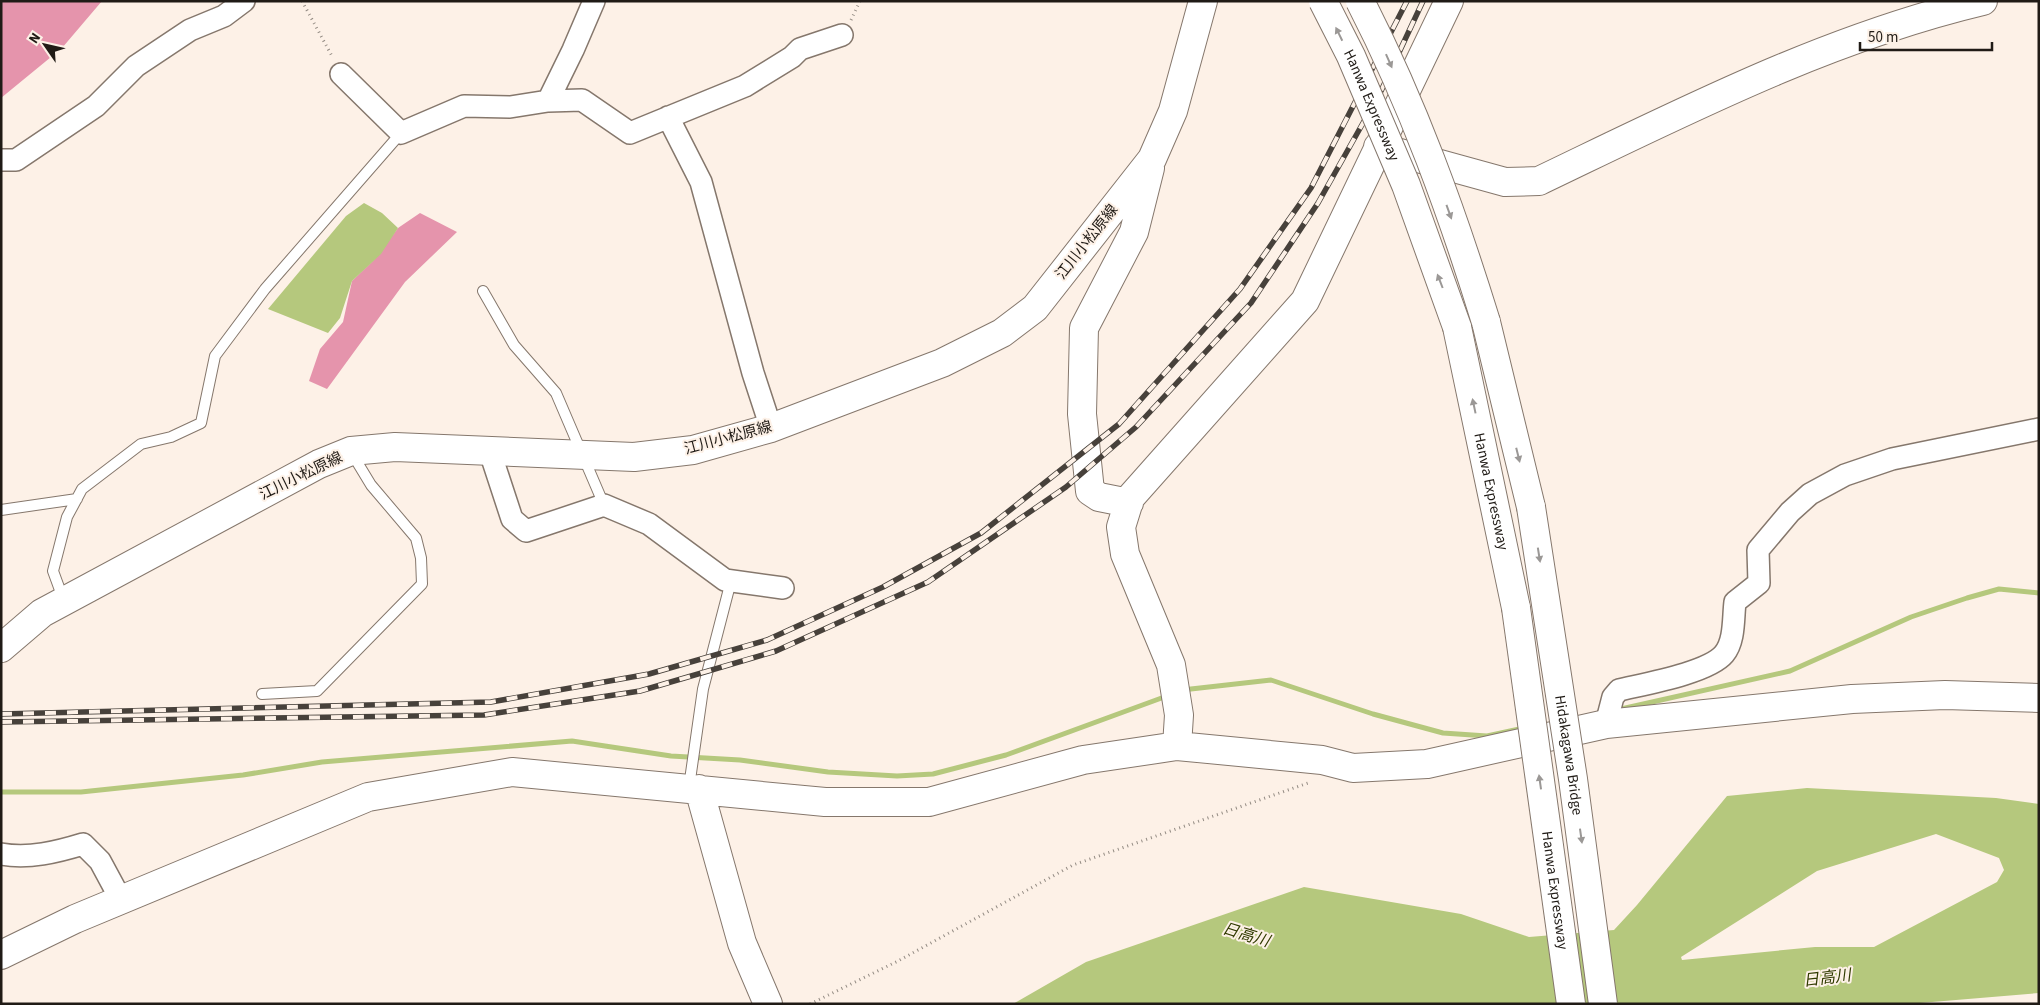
<svg xmlns="http://www.w3.org/2000/svg" width="2040" height="1005" viewBox="0 0 2040 1005" font-family="'Source Sans 3','Noto Sans JP',sans-serif">
	<rect width="100%" height="100%" fill="#fdf1e7"/>
	<!-- forest -->
	<path fill="#e594ac" d="M1,1H102L62,48L1,98Z
		M420,213L457,232L405,282L327,389L309,381L320,349L343,322L352,281L376,258L398,228Z"/>
	<!-- water -->
	<path fill="#b5c87d" fill-rule="evenodd" d="M364,203L382,213L398,228L381,254L352,281L340,318L328,333L268,309L346,216Z
		M1807,788L1996,798L2039,804V993L1908,1004H1013L1086,962L1304,887L1461,914L1529,937L1614,930L1637,905L1727,796ZM1936,834L1999,858L2004,870L1997,882L1874,947H1815L1682,960L1681,957L1817,871Z"/>
	<g fill="none" stroke-linecap="round" stroke-linejoin="round">
		<!-- stream -->
		<path stroke="#b5c87d" stroke-width="5" d="M1182,690L1271,680L1373,714L1443,733L1487,736L1524,728
			M1621,709L1790,671L1911,617L1967,598L1999,589L2039,593
			M1,792H81L243,775L322,762L572,741L671,756L740,760L828,772L897,776L933,774L1006,755L1167,696"/>
		<defs>
			<path id="lane" d="M483,291L514,345L556,393L604,505
				M1,510L77,499
				M64,601L53,571L67,517L82,489L141,444L171,437L201,423L215,356L265,289L401,133
				M262,694L317,691L422,584L421,558L416,538L371,485L351,452
				M689,787L703,689L731,581"/>
			<path id="street" d="M341,74L401,133L464,106L510,107L548,101L582,100L630,133L745,86L792,57L800,49L842,35
				M548,101L573,50L594,1
				M668,117L701,182L753,373L771,428
				M1,160H16L96,106L136,66L190,30L224,16L244,1
				M490,452L512,519L526,531L604,505L649,524L725,580L783,588
				M1606,724L1613,697L1619,690C1644,684 1708,673 1724,654C1735,641 1733,618 1735,602L1759,583L1758,550L1790,512L1810,494L1845,475L1892,459L2039,429
				M1,854C29,859 57,852 83,844L100,861L121,900"/>
			<path id="secondary" d="M1378,147L1505,182L1539,181C1683,112 1827,38 1983,1
				M1129,503L1099,497L1090,491L1082,414L1084,328L1134,232L1150,168
				M1,648L42,613L319,464L351,451L395,447L634,457L693,450L771,428L942,363L1002,333L1035,308L1152,159L1173,111L1203,1
				M1177,746L1179,715L1171,665L1125,554L1121,527L1130,498L1305,301L1449,1
				M699,789L742,943L768,1004
				M1,955L75,919L368,797L512,772L825,802H929L1083,760L1177,746L1322,760L1353,768L1427,764L1606,724L1852,699L1945,695L2039,698"/>
			<g id="highway">
				<path d="M1486,322L1531,507"/>
				<path id="s1" d="M1457,327L1516,608"/>
			</g>
		</defs>
		<!-- lane casing -->
		<use href="#lane" stroke="#85776c" stroke-width="12"/>
		<!-- street casing -->
		<use href="#street" stroke="#85776c" stroke-width="24"/>
		<!-- secondary casing -->
		<use href="#secondary" stroke="#85776c" stroke-width="30"/>
		<!-- highway casing -->
		<use href="#highway" stroke="#85776c" stroke-width="30"/>
		<!-- path -->
		<path stroke="#938b83" stroke-width="3" stroke-dasharray="1 4" stroke-linecap="butt" d="M302,1L333,58
			M851,20L860,1
			M810,1004L898,961L1073,865L1311,782"/>
		<!-- lane -->
		<use href="#lane" stroke="#fff" stroke-width="10"/>
		<!-- street -->
		<use href="#street" stroke="#fff" stroke-width="21"/>
		<!-- secondary -->
		<use href="#secondary" stroke="#fff" stroke-width="28"/>
		<!-- highway -->
		<use href="#highway" stroke="#fff" stroke-width="28"/>
		<defs>
			<path id="rail" d="M1,714L491,702L649,674L767,640L883,587L981,533L1119,424L1240,289L1311,188L1407,1
				M1,722L484,715L640,691L776,651L928,582L1066,487L1136,427L1251,303L1318,203L1381,91L1423,1"/>
		</defs>
		<!-- rail casing -->
		<use href="#rail" stroke="#47413b" stroke-width="5.5"/>
		<!-- rail -->
		<use href="#rail" stroke="#fdf1e7" stroke-width="4" stroke-dasharray="11" stroke-linecap="butt"/>
		<defs>
			<g id="highway-bridge">
				<path id="s2" d="M1323,1L1351,56L1406,185L1457,327"/>
				<path d="M1360,1C1413,104 1452,212 1486,322"/>
				<path id="s3" d="M1531,507L1573,779L1603,1004"/>
				<path id="s4" d="M1516,608L1571,1004"/>
			</g>
		</defs>
		<!-- highway-bridge casing -->
		<use href="#highway-bridge" stroke="#85776c" stroke-width="30" stroke-linecap="butt"/>
		<!-- highway-bridge -->
		<use href="#highway-bridge" stroke="#fff" stroke-width="28"/>
	</g>
	<!-- one-way arrows -->
	<defs><path id="oneway-solid" d="M-6-.8H1V-3.2L6.5 0L1 3.2V.8H-6Z" transform="scale(1.25)"/></defs>
	<g fill="#9b9896">
		<use href="#oneway-solid" transform="translate(1339 34) rotate(-116)"/>
		<use href="#oneway-solid" transform="translate(1389 61) rotate(66)"/>
		<use href="#oneway-solid" transform="translate(1449 212) rotate(70)"/>
		<use href="#oneway-solid" transform="translate(1440 281) rotate(-111)"/>
		<use href="#oneway-solid" transform="translate(1474 406) rotate(-102)"/>
		<use href="#oneway-solid" transform="translate(1518 455) rotate(76)"/>
		<use href="#oneway-solid" transform="translate(1539 555) rotate(81)"/>
		<use href="#oneway-solid" transform="translate(1540 782) rotate(-98)"/>
		<use href="#oneway-solid" transform="translate(1581 836) rotate(82)"/>
	</g>
	<g text-anchor="middle" dominant-baseline="central" stroke-width="4" stroke-linejoin="round" paint-order="stroke">
		<!-- street labels -->
		<g font-size="15" fill="#201b16" stroke="#fdf1e7">
			<text stroke="none"><textPath href="#s2" startOffset="115">Hanwa Expressway</textPath></text>
			<text transform="translate(1087 242) rotate(-52)">江川小松原線</text>
			<text transform="translate(728 438) rotate(-15)">江川小松原線</text>
			<text transform="translate(301 476) rotate(-26)">江川小松原線</text>
			<text stroke="none"><textPath href="#s1" startOffset="168">Hanwa Expressway</textPath></text>
			<text stroke="none"><textPath href="#s3" startOffset="251">Hidakagawa Bridge</textPath></text>
			<text stroke="none"><textPath href="#s4" startOffset="285">Hanwa Expressway</textPath></text>
		</g>
		<!-- water labels -->
		<g font-size="16" font-style="italic" fill="#313b01" stroke="#fdf1e7">
			<text transform="translate(1246 935) rotate(17)">日高川</text>
			<text transform="translate(1827 978) rotate(-7)">日高川</text>
		</g>
	</g>
	<!-- border -->
	<rect width="2040" height="1005" fill="none" stroke="#201b16" stroke-width="5"/>
	<!-- north arrow -->
	<g transform="translate(45 45) rotate(304)" stroke="#fdf1e7" stroke-width="4" paint-order="stroke">
	<path d="M0-4L9 19L0 12L-9 19Z" fill="#201b16"/>
	<text y="-8" font-size="14" font-weight="bold" text-anchor="middle" fill="#201b16">N</text>
	</g>
	<!-- scale -->
	<path d="M1860 42v8h132v-8" fill="none" stroke="#201b16" stroke-width="2.5"/>
	<text x="1868" y="42" font-size="15" fill="#201b16" stroke="#fdf1e7" stroke-width="4" paint-order="stroke">50 m</text>
</svg>
